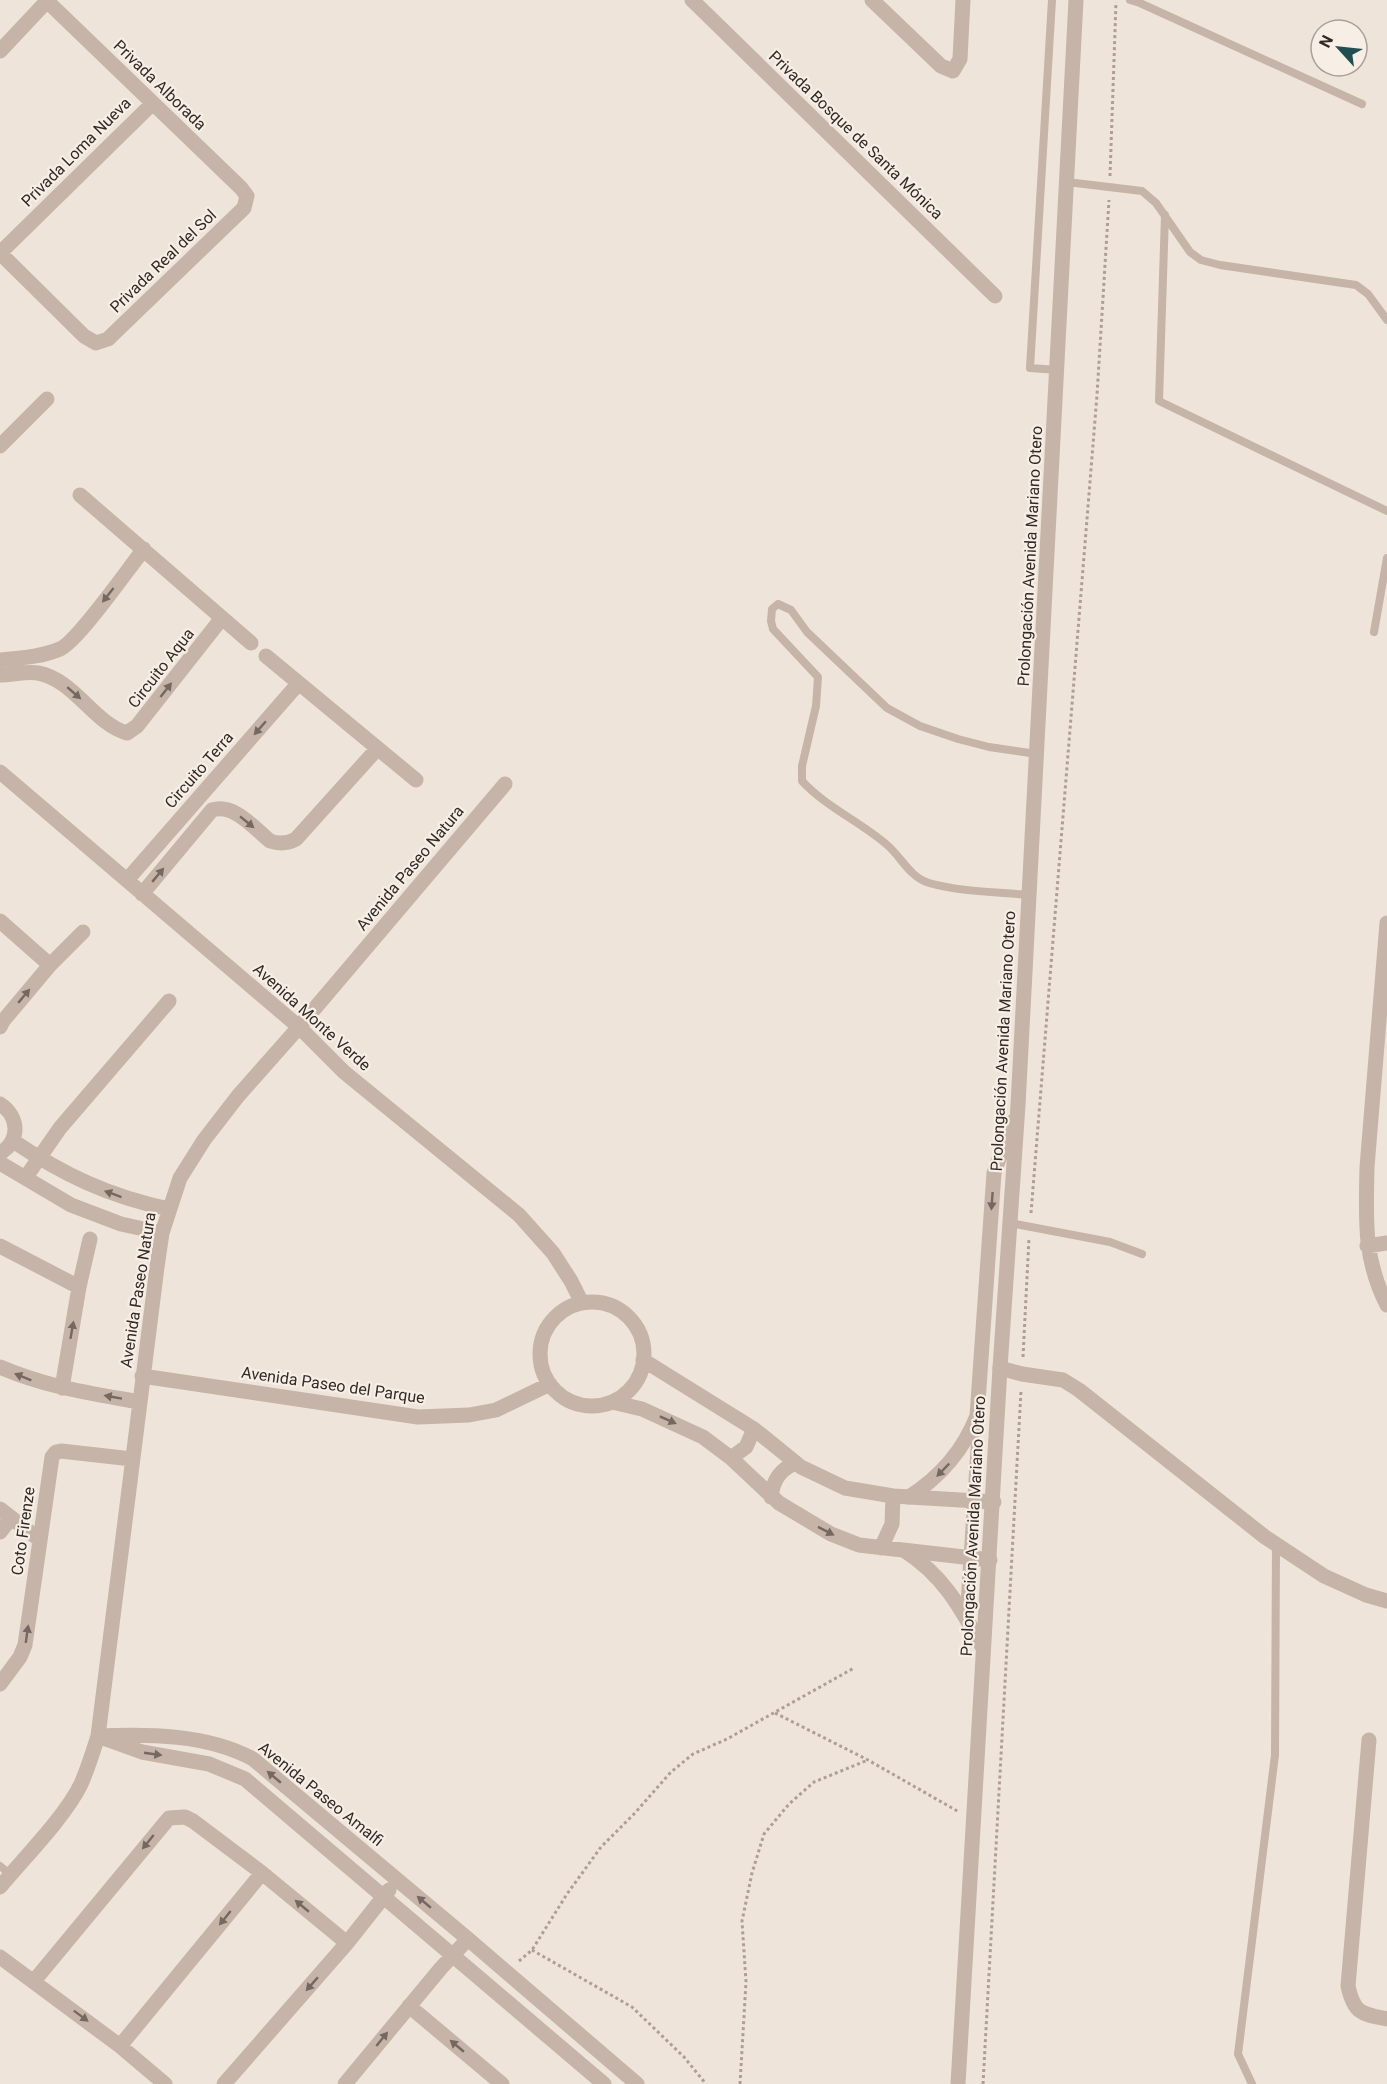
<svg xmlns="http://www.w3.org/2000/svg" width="1387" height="2084" viewBox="0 0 1387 2084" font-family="Roboto,sans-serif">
	<rect width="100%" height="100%" fill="#eee4da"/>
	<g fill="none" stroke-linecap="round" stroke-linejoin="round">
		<!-- path -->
		<path stroke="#b19e92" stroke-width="3" stroke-dasharray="3 3" stroke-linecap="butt" d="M1110,176L1116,2
			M1031,1213L1097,395L1109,200
			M1023,1357L1029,1238
			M775,1713L868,1760L959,1812
			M532,1950L632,2007L684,2057L706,2084
			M519,1961L532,1950L567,1894L601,1847L635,1813L671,1772L693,1754L727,1739L854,1668
			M740,2084L746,1982L742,1921L752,1873L764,1834L789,1804L814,1782L868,1760
			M983,2084L1021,1391"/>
		<!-- service -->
		<path stroke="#c5b4a7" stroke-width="8" d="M1052,0L1030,368L1058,370
			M1130,0L1140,3L1362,104
			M1067,182L1142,191L1156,203L1190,252L1201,260L1220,265L1356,285L1368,294L1387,320
			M1165,215L1159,401L1387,511
			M1374,632L1387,558
			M1029,895C997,892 961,892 929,883C909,877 901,856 886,844C859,821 826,807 802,781V766L816,706L818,677L773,629L771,621L772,609L778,604L791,610L807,632L887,708L920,726L958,739L989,747L1037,754
			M1010,1223L1110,1242L1142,1254
			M964,1611L976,1427
			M0,1866L10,1874
			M1252,2084L1238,2054L1275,1755L1276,1544"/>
		<!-- minor -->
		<path stroke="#c5b4a7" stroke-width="15" d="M46,0L241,188L247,196L244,208L108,339L96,343L84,336L0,253L153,103
			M692,0L995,296
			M872,0L941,66L953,71L960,59L963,0
			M0,51L47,1
			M0,446L47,399
			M80,495L251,643
			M266,656L416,780
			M0,660C20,658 41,657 60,649C78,641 128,569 144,549
			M0,675C12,675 26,671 38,673C75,680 93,723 127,733L137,726L222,618
			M0,772L299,1027L344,1072L519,1215L553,1253L571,1281L582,1303
			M127,880L298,684
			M142,894L212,810C234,803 254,828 270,841C279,844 287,844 296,839L377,749
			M0,921L50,965
			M1387,923L1367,1167C1366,1219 1363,1258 1387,1305
			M0,1027L3,1021L50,965L83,932
			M0,1104C19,1116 21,1141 0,1153
			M13,1141C64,1175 108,1196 169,1209
			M0,1163L71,1205L121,1224L162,1233
			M26,1177L60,1128L169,1001
			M0,1246L79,1287L62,1388
			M1367,1246L1387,1243
			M79,1287L90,1239
			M540 1354a52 52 0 1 1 104 0a52 52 0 1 1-104 0Z
			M643,1360L754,1429L801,1467L845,1488L893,1496L994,1502
			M0,1367C46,1387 90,1393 139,1402
			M1000,1368L1022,1374L1063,1380L1079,1390L1265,1537L1324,1576L1366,1595L1387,1601
			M142,1376L418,1417L469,1415L496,1410L550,1384
			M612,1402L642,1409L703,1437L731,1458L779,1503L831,1534L859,1545L990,1560
			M731,1458L746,1447L754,1429
			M771,1497C773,1480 780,1469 796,1463
			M0,1509L40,1540
			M0,1532L11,1518
			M881,1548L892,1524L893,1496
			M0,1684L20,1657L25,1645L52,1457L56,1452L61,1451L132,1459
			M98,1736C149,1734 207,1734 253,1759L468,1939L637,2084
			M106,1739L142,1752L209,1764L245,1779L604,2084
			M1369,1740L1348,1986C1354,2014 1362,2014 1387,2019
			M0,1887C24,1858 65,1817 81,1784C88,1768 93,1752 98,1736L157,1267L162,1233L180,1178L204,1140L238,1096L299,1027L505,784
			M0,1957L120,2046L165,2084
			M34,1981L169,1818L185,1817L193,1821L262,1873L347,1943
			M409,2006L502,2084
			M120,2046L262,1873
			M224,2084L347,1943L389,1890
			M345,2084L441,1968L468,1939"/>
		<!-- tertiary -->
		<path stroke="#c5b4a7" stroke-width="15" d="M909,1497C941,1476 963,1451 977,1416L994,1173L1012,1122
			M905,1551C945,1577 961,1609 983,1648
			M958,2084L1000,1368L1018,1105L1076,0"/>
	</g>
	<!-- one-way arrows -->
	<defs><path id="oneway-solid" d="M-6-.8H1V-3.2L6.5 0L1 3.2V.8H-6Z" transform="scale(1.5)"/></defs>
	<g fill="#756861">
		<use href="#oneway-solid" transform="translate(108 595) rotate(128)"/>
		<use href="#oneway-solid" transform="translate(166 690) rotate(-52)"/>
		<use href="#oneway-solid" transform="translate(74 693) rotate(41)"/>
		<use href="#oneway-solid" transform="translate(260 728) rotate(131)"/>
		<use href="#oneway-solid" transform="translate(247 822) rotate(39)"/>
		<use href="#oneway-solid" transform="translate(158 875) rotate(-50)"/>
		<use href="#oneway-solid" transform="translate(24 996) rotate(-50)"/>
		<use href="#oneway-solid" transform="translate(113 1194) rotate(-160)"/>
		<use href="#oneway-solid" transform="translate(992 1201) rotate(94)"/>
		<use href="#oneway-solid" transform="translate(72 1330) rotate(-80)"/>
		<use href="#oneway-solid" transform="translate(23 1377) rotate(-158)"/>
		<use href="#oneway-solid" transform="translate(113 1397) rotate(-170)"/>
		<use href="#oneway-solid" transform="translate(668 1420) rotate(24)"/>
		<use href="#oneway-solid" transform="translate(943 1470) rotate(134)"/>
		<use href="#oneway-solid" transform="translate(826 1531) rotate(27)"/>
		<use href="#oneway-solid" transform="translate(27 1634) rotate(-82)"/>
		<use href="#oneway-solid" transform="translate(153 1754) rotate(8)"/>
		<use href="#oneway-solid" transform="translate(274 1777) rotate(-140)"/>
		<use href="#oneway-solid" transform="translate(148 1842) rotate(129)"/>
		<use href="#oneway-solid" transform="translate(424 1902) rotate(-140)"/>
		<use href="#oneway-solid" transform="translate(302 1906) rotate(-140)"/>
		<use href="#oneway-solid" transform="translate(225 1918) rotate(129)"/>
		<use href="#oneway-solid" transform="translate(312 1984) rotate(131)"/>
		<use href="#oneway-solid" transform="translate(81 2016) rotate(37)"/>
		<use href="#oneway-solid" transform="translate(382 2039) rotate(-51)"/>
		<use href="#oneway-solid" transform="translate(457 2046) rotate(-140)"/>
	</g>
	<g text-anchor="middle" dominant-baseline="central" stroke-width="4.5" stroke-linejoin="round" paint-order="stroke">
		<!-- street labels -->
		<g font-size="16" fill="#332a27" stroke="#f7eee6">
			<text transform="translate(160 85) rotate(44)">Privada Alborada</text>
			<text transform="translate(856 135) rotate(44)">Privada Bosque de Santa Mónica</text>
			<text transform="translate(76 152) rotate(-45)">Privada Loma Nueva</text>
			<text transform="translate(163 261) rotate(-44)">Privada Real del Sol</text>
			<text transform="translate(1030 556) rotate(-87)">Prolongación Avenida Mariano Otero</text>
			<text transform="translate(161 668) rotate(-52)">Circuito Aqua</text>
			<text transform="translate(199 770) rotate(-49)">Circuito Terra</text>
			<text transform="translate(410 868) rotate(-50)">Avenida Paseo Natura</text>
			<text transform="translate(312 1017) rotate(42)">Avenida Monte Verde</text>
			<text transform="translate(1003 1041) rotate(-87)">Prolongación Avenida Mariano Otero</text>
			<text transform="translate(138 1290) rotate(-81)">Avenida Paseo Natura</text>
			<text transform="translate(333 1385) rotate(8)">Avenida Paseo del Parque</text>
			<text transform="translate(973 1526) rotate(-87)">Prolongación Avenida Mariano Otero</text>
			<text transform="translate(23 1531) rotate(-82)">Coto Firenze</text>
			<text transform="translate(321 1794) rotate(39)">Avenida Paseo Amalfi</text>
		</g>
	</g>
	<!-- north arrow -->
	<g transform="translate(1339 48) rotate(297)"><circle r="28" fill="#f7eee6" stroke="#a9a09a" stroke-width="1.5"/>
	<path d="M0-4.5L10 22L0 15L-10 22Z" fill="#214e50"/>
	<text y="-9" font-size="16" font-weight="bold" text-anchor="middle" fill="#332a27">N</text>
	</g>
</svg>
